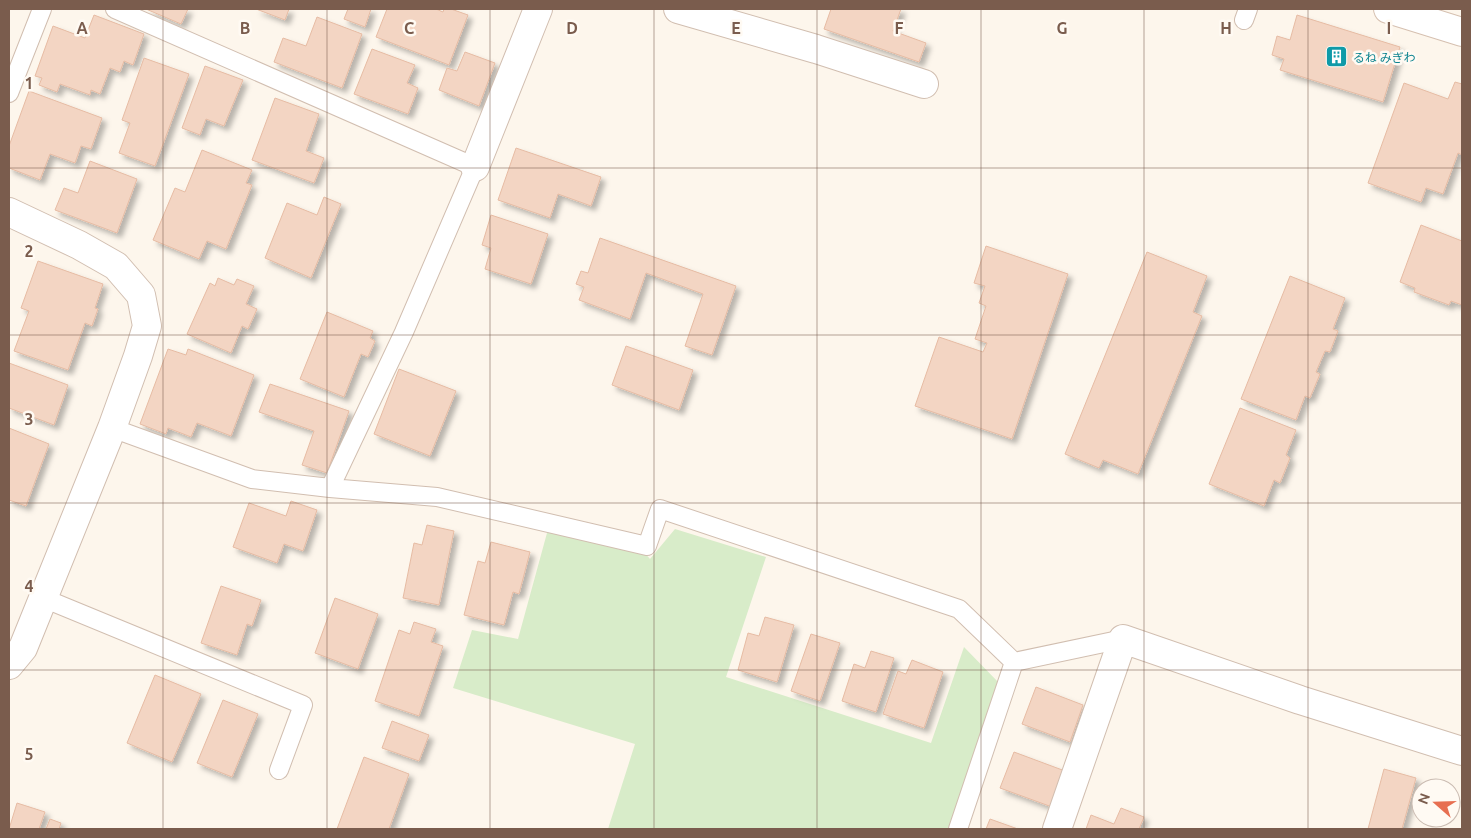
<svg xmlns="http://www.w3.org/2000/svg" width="1471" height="838" viewBox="0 0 1471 838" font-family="Ubuntu,'Noto Sans JP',sans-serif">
	<defs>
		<filter id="shadow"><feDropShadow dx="4.5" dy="4.5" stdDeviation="2.5" flood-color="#0004"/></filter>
	</defs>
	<rect width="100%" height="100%" fill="#fdf6ec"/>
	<!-- green -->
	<path fill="#d8ecc9" d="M675,529L766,557L726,677L931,743L964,647L1000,684L948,829H608L635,744L453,688L472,630L518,639L547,533L556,530L644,552L650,559Z"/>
	<!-- building -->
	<path fill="#f3d5c3" stroke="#e6bba3" filter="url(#shadow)" d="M146,9H188L181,24Z
		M256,9H289L285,20Z
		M348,9H371L365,27L344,19Z
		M387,9H436L443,12L444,9H451L468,15L449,65L376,37Z
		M831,9H901L893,31L926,43L919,62L824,29Z
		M94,15L144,34L133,65L124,61L120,72L110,68L100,94L91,90L90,95L60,84L57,92L39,85L42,78L35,76L53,26L85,38Z
		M1297,15L1400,47L1383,102L1280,70L1284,59L1272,55L1277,36L1290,40Z
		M317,17L362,34L342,88L274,62L283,38L306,46Z
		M372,49L415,65L407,83L418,88L408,114L354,94Z
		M465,52L495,63L479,106L439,90L447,68L457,71Z
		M144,58L189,74L155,166L119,153L130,123L122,120Z
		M205,66L243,80L224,126L206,119L200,135L182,128Z
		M1455,82L1462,84V155L1458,153L1443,194L1426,188L1421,202L1368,183L1404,83L1448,99Z
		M29,91L102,118L91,149L81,146L75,163L50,154L40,180L9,168V146Z
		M275,98L319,114L306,151L324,158L314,183L252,160Z
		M516,148L601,177L591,206L558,194L550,218L498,200Z
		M202,150L252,170L246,183L252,185L226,249L207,241L199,259L153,240L175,188L185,192Z
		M90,161L137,179L117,233L55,210L64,188L78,193Z
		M324,197L341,204L311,278L265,258L287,203L317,215Z
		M491,215L548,234L531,284L485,269L491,248L482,245Z
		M1421,225L1462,241V305L1451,301L1449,305L1414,292L1415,288L1400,282Z
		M600,238L736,286L712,355L685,346L703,294L646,273L630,319L579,300L584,287L576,284L581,271L588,273Z
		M986,246L1068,274L1012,439L915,406L939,337L983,352L987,343L975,339L986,306L979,303L985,286L974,283Z
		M1147,252L1207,276L1193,312L1202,316L1138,474L1103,460L1099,468L1065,454Z
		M38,261L103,284L95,308L98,309L92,326L85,323L68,370L14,351L29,311L21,308Z
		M1290,276L1345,298L1333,329L1338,331L1330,352L1325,351L1316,372L1320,374L1310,398L1305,396L1296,420L1241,399Z
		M218,278L234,285L237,279L254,286L246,304L257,309L248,329L242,326L231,353L187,334L210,283L215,286Z
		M327,312L373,331L370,338L375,341L368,357L361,354L344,397L300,379Z
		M626,346L693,370L679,410L612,385Z
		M168,349L186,355L188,349L254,375L231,436L197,423L191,437L168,428L166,434L140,424Z
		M9,363L68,385L54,425L9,408Z
		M399,369L456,391L430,456L374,434Z
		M270,384L349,411L327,473L302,465L314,431L259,412Z
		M1240,408L1296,430L1286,455L1290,458L1280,483L1274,480L1264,506L1209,484Z
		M9,428L49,444L26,506L9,500Z
		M291,501L317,510L303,551L284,544L277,563L233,547L249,503L286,516Z
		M427,525L454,531L439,605L403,598L414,543L422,545Z
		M491,542L530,552L519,594L513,592L504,625L464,615L478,561L485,563Z
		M221,586L261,600L252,626L247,624L237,655L201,643Z
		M335,598L378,614L358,669L315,653Z
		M765,617L794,625L777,682L738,670L748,633L759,636Z
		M414,622L436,629L431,642L443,646L419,716L375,701L399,630L410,634Z
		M811,634L840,643L820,701L791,691Z
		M871,651L894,658L876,712L842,701L854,664L865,668Z
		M912,660L943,672L924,728L883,714L898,671L906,674Z
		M155,675L201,694L172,762L127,743Z
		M1036,687L1083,705L1070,742L1022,724Z
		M223,700L258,714L232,777L197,763Z
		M392,721L429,735L419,761L382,748Z
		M1014,752L1065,771L1052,807L1000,788Z
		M364,757L409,774L389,829H337Z
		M1384,769L1416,778L1402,829H1368Z
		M17,803L45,812L39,829H9Z
		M1121,808L1144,817L1139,829H1086L1091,815L1114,824Z
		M50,819L61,823L59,829H46Z
		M990,819L1018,829H986Z"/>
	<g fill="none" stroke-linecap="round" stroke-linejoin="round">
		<defs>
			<path id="lane" d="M115,9L475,167L404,332L330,488
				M1244,20L1248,9
				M9,93L42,9
				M112,428L252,479L330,488L437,497L647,546L660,509L959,609L1014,662L1123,639
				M43,598L303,705L279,770
				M958,829L1014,662"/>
			<path id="street" d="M678,9L816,49L924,84
				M475,167L538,9
				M9,212L79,245L116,266L141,295L147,326L138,356L112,428L23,648L9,665
				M1057,829L1123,639L1300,700L1462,751"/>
			<path id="secondary" d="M1388,9L1462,32"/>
		</defs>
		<!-- lane casing -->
		<use href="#lane" stroke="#d1beb0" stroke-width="20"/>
		<!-- street casing -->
		<use href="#street" stroke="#d1beb0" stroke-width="30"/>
		<!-- secondary casing -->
		<use href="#secondary" stroke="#d6c0b0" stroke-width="30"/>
		<!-- lane -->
		<use href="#lane" stroke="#fff" stroke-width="18"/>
		<!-- street -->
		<use href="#street" stroke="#fff" stroke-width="28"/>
		<!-- secondary -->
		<use href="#secondary" stroke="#fff" stroke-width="28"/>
	</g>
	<!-- grid -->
	<path fill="none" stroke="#7a5c4d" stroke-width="1" stroke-opacity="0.55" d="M163,9V829M327,9V829M490,9V829M654,9V829M817,9V829M981,9V829M1144,9V829M1308,9V829M9,168H1462M9,335H1462M9,503H1462M9,670H1462"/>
	<!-- icons -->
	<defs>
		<symbol id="building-square" viewBox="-11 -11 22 22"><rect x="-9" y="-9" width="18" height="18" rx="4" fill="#0f9aa8" stroke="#fffaf3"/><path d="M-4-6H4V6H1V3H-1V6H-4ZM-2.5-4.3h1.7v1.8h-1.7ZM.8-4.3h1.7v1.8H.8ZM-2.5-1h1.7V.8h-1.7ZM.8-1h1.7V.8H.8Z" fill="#fff"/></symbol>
	</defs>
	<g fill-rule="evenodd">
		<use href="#building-square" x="1324" y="44" width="25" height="25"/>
	</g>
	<g text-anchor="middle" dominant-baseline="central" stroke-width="5" stroke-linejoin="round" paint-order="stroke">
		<!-- culture labels -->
		<g font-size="12" fill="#0d838f" stroke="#fffaf3" text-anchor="start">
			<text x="1353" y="57">るね みぎわ</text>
		</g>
	</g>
	<g font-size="16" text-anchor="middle" font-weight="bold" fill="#7a5c4d" stroke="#fffaf3" stroke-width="5" stroke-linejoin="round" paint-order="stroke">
		<text x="82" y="34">A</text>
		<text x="245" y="34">B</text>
		<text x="409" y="34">C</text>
		<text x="572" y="34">D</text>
		<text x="736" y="34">E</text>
		<text x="899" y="34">F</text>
		<text x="1062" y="34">G</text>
		<text x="1226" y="34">H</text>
		<text x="1389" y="34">I</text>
		<text x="29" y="89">1</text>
		<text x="29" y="257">2</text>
		<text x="29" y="425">3</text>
		<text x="29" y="592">4</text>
		<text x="29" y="760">5</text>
	</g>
	<!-- border -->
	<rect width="1471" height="838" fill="none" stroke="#7a5c4d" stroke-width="20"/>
	<!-- north arrow -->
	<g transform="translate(1436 803) rotate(290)"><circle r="24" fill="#fffaf3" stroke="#cabbb1"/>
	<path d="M0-4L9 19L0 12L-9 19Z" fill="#e76f51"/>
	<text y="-8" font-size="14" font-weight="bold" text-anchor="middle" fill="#7a5c4d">N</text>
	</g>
</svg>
